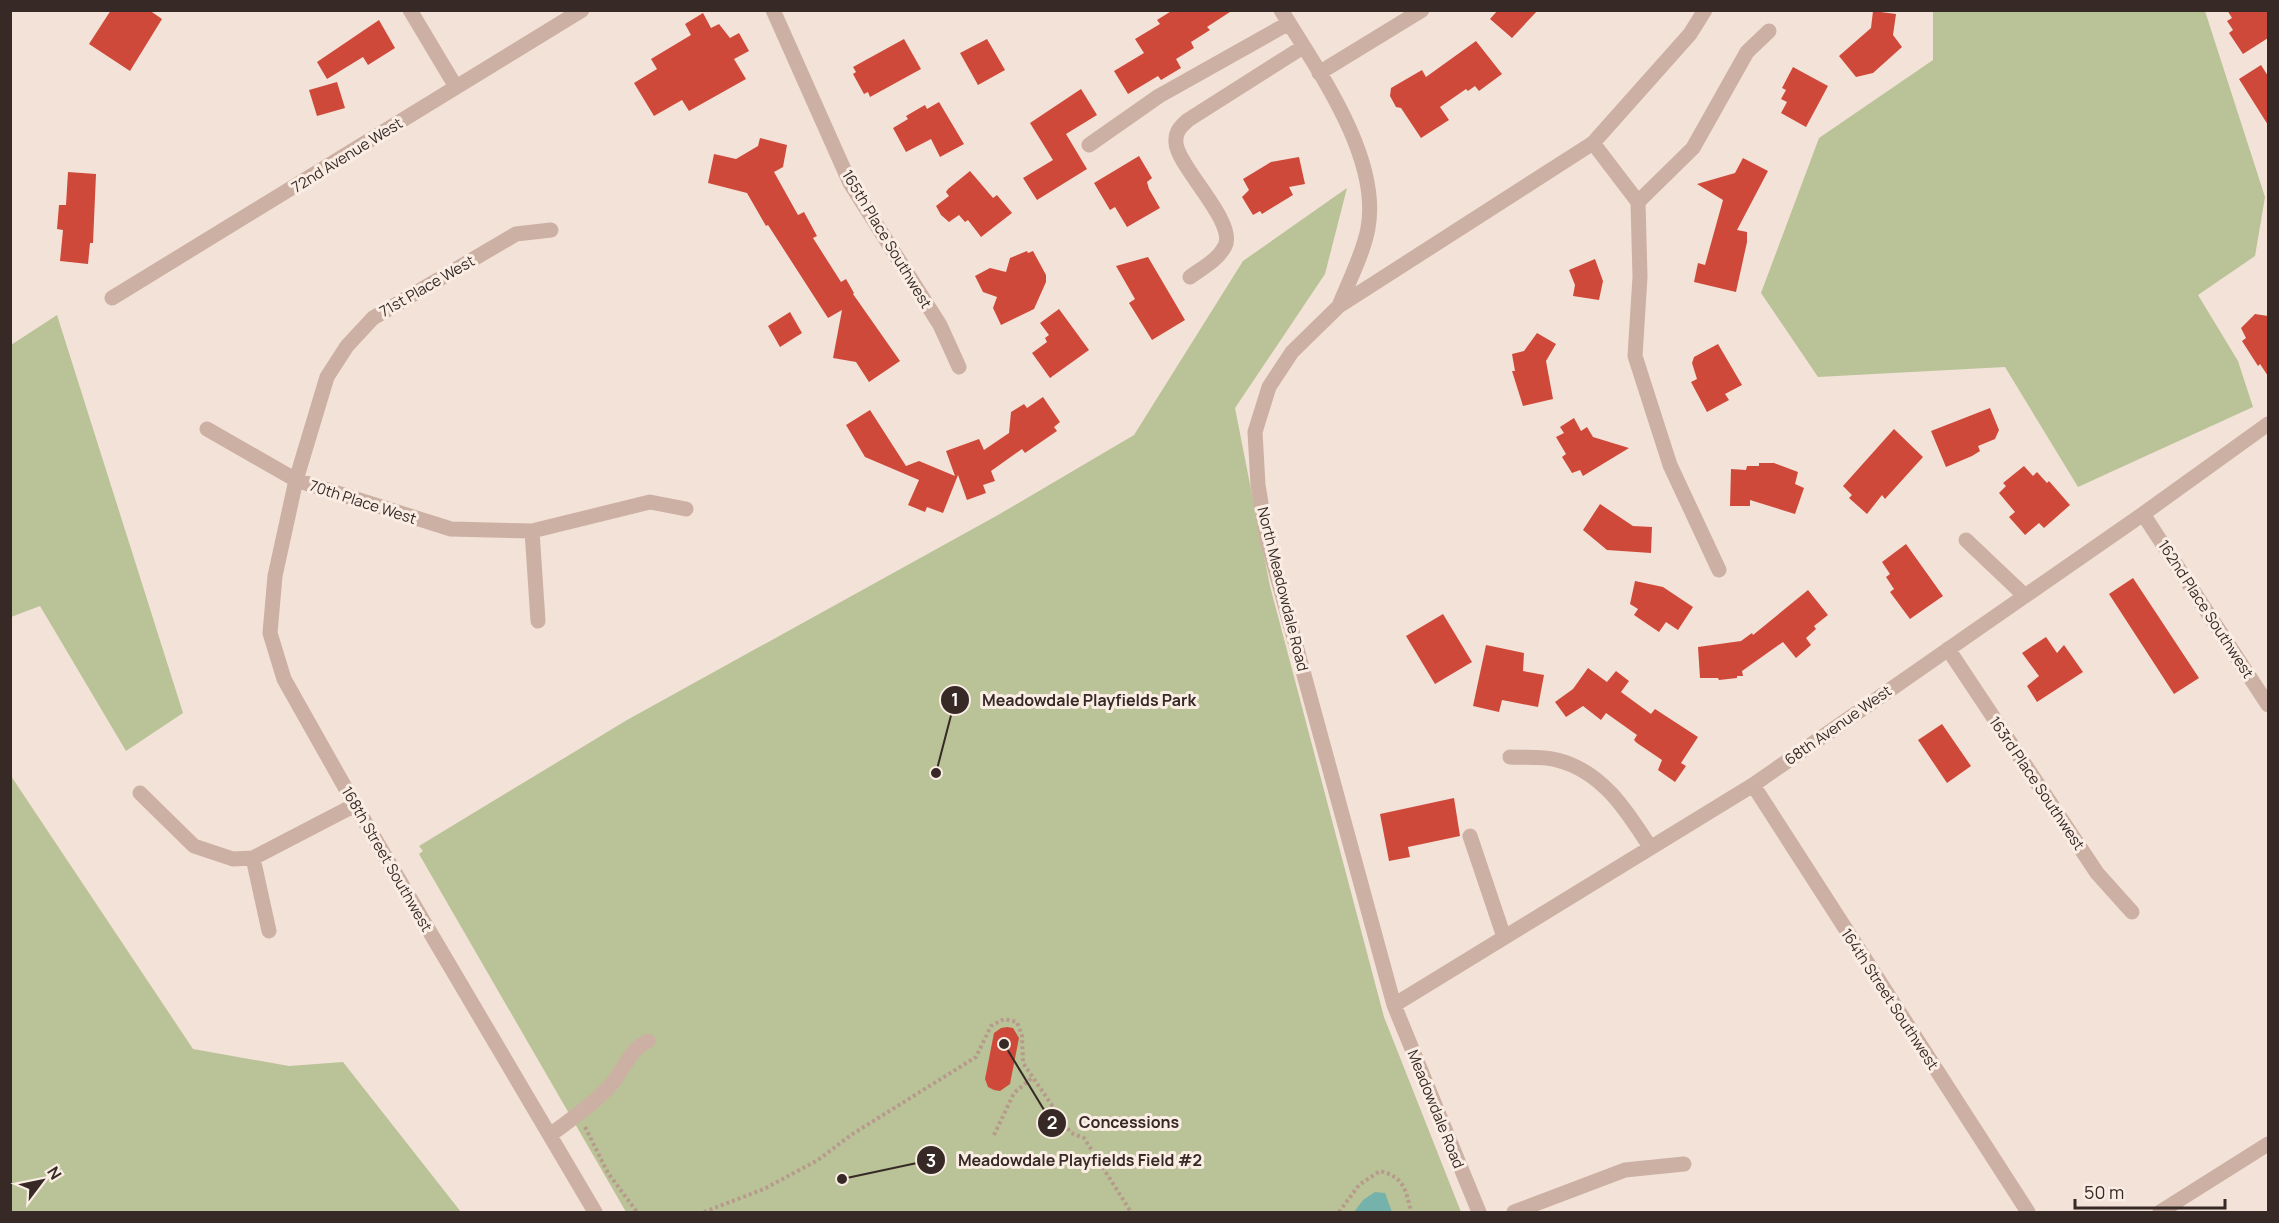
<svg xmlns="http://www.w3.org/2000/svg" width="2279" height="1223" viewBox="0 0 2279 1223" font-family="Manrope,sans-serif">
	<rect width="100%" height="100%" fill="#f3e2d8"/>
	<!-- green -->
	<path fill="#bac397" d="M1933,11H2205L2265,197L2255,256L2198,295L2238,361L2253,407L2078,487L2005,367L1818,377L1761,293L1819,138L1933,60Z
		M1347,188L1325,274L1235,408L1270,586L1384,1017L1461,1212H626L419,854L423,851L419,846L627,720L998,515L1134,435L1243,261Z
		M57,315L183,713L126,751L40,606L11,617V345Z
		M11,776L193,1049L289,1066L343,1062L461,1212H11Z"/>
	<!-- water -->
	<path fill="#75b2ac" d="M1375,1192L1385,1193L1392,1212H1354L1363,1200Z"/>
	<!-- building -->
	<path fill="#cf493a" d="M111,10H149L162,19L130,71L89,44Z
		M1173,10H1233L1207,27L1210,30L1191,42L1194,48L1176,59L1181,68L1161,80L1158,76L1128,94L1114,71L1144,53L1135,39L1160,24L1157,20Z
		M1498,10H1538L1512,38L1490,19Z
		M2227,10H2268V38L2243,54L2229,33L2233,30L2227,21L2232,18Z
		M1873,11L1896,14L1893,35L1902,47L1873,73L1856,77L1839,56L1871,28Z
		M703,13L711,28L719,24L730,38L739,33L749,51L734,59L746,79L689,111L682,100L654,116L634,83L657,69L651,59L691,35L685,24Z
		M379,20L395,48L368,65L363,57L327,79L317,62Z
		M904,39L921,69L870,97L868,92L864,94L853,74L856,72L853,67Z
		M987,39L1005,70L978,85L960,53Z
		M1476,41L1502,74L1479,91L1475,86L1468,91L1466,89L1440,107L1449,120L1421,138L1401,108L1396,107L1390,96L1391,88L1422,70L1426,77Z
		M2261,65L2268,76V125L2239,79Z
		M1793,67L1828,86L1806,127L1781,113L1787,102L1781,99L1786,90L1782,88Z
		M337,82L345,108L317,116L309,90Z
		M1081,89L1097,115L1066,134L1087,169L1037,200L1023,178L1053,160L1030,123Z
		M939,102L964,144L940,157L931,139L906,152L893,128L908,119L906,116L925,105L927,109Z
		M760,138L787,145L783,167L774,172L798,215L804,212L817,236L813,238L841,282L846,279L854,293L853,294L900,361L869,382L856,362L833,358L842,310L828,318L768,225L766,226L747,193L708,183L714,154L736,159L758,146Z
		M1139,156L1152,178L1147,182L1149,189L1160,208L1127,227L1115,207L1110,210L1094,183Z
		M1299,157L1305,184L1289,187L1293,195L1262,214L1260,211L1253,215L1242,197L1249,190L1243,179L1271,162Z
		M1743,158L1768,171L1737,230L1747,232V242L1736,292L1694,282L1698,263L1705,265L1723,200L1697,184L1735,173Z
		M970,171L993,198L997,195L1012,213L981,237L968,220L965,222L959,215L949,222L941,215L936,206L949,196L946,192L948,189Z
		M68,172L96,174L93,243H90L88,264L60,261L63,230L57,229L59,205H66Z
		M1027,251L1028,253L1033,251L1046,275V282L1034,309L1001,325L993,308L997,297L983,292L975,276L990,268L1006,272L1010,258Z
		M1148,257L1185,320L1152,340L1129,303L1135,299L1116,266Z
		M1595,259L1603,281L1599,300L1573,296L1575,285L1569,270Z
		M1059,309L1089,350L1050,378L1032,353L1047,342L1045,338L1049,335L1040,323Z
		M790,312L802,333L780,347L768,326Z
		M2255,314L2268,316V376L2260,364L2258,366L2242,341L2246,338L2241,328Z
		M1537,333L1556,344L1546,361L1553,399L1523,406L1512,371H1515L1512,354L1524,351Z
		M1718,344L1742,385L1725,394L1729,400L1707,412L1691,382L1697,379L1692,363L1694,357Z
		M1043,397L1060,422L1054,427L1057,431L1025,453L1022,449L991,471L995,481L983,485L986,493L967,500L958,475L943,513L927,507L925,512L908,505L919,480L865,457L846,425L870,410L906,466L919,461L955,476L946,451L979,439L984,450L1009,433L1011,412L1024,404L1027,408Z
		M1990,408L1999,430L1995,439L1978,446L1980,451L1972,456L1946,467L1931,431Z
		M1574,418L1581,431L1587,427L1593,437L1629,448L1583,476L1580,470L1572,473L1562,457L1566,454L1556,437L1564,433L1560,427Z
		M1894,429L1923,457L1885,499L1882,495L1867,514L1849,498L1852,495L1843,486Z
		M1759,463H1774L1798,472L1795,484L1804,488L1795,514L1750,500V506H1730L1731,469L1746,470L1747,466H1759Z
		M2024,466L2033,476L2037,472L2047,483L2049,481L2070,505L2044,528L2039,523L2025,535L2009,517L2015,512L1999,493L2006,486L2003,483Z
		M1600,504L1633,526L1652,527L1651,553L1607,550L1583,530Z
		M1906,544L1943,596L1910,619L1890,592L1894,589L1886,577L1890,574L1882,562Z
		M2133,578L2199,678L2174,694L2109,594Z
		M1635,581L1663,587L1693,607L1678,630L1666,622L1659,632L1634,615L1638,609L1630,604Z
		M1808,590L1828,615L1814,626L1816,629L1806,638L1811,645L1796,658L1783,642L1742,671L1743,676H1737V678L1719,680L1718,678H1700L1698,647L1741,641L1752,633L1753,635Z
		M1443,614L1472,662L1435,684L1406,636Z
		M2046,637L2057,653L2064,645L2083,672L2037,702L2027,686L2039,676L2022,653Z
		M1486,645L1524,653L1523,671L1544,675L1538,707L1502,700L1499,712L1473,706Z
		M1588,668L1607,682L1616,671L1629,681L1621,692L1651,714L1655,709L1698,737L1681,763L1686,766L1675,782L1658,770L1662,760L1637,743L1634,740L1637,735L1606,713L1601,720L1583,706L1566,717L1555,702L1573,689Z
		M1942,724L1971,766L1947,783L1918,740Z
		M1454,798L1460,836L1408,847L1410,857L1389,861L1380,814Z
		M1007,1027L1013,1028L1019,1038L1010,1084L1000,1091L994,1090L988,1087L985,1079L994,1033L1001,1028Z"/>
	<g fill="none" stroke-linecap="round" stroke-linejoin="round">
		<!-- path -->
		<path stroke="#b79a8d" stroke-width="4" stroke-dasharray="3 3" stroke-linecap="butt" d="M585,1127L608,1173L637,1212
			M994,1135L1014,1093L1033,1077
			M704,1212L764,1189L818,1160L851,1135L976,1057L991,1026L1004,1019L1017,1022L1022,1036L1023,1063L1071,1133L1084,1138L1131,1212
			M1339,1212L1359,1185L1380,1171C1404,1177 1406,1190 1411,1212"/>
		<!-- minor -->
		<path stroke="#ccb0a3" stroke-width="15" d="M410,10L456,87
			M773,10L850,183L940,325L959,367
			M1281,10C1317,69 1381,157 1368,228C1364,252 1348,283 1339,306
			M1319,73L1422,10
			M1593,143L1638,202L1640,277L1635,356L1670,465L1719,570
			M1089,145L1159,96L1289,23
			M1638,202L1693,148L1747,52L1769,31
			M551,230L516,234L373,318L347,346L327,377L296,480L275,576L270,633L284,679L355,805L595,1212
			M1190,277C1202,268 1218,260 1225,246C1237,222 1177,166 1176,143C1175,132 1180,127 1188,120L1303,47
			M112,298L582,10
			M207,429L296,480L451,529L532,531L650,502L686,509
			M2143,514L2268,705
			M532,531L538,621
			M1966,540L2025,596
			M1948,649L2097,873L2132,912
			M1510,757C1525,758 1542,756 1557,760C1602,771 1627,811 1650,847
			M1753,785L2028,1212
			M140,793L194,846L233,859L253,858L355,805
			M1470,836L1504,937
			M253,858L269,931
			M1394,1005L1753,785L2143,514L2268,424
			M550,1135C570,1120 591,1106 609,1087C623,1073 629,1049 648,1041
			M1479,1212L1394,1005L1267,539L1258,485L1255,432L1269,387L1292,352L1339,306L1593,143L1690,34L1705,10
			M1514,1212L1625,1170L1684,1164
			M2160,1212L2268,1144"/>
	</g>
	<g text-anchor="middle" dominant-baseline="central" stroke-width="6" stroke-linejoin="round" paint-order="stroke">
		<!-- street labels -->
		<g font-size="15" fill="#362926" stroke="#faede4">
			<text transform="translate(347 155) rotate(-32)">72nd Avenue West</text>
			<text transform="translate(887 239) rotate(59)">165th Place Southwest</text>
			<text transform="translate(427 286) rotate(-30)">71st Place West</text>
			<text transform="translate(363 502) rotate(18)">70th Place West</text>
			<text transform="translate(1283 589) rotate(76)">North Meadowdale Road</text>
			<text transform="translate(2206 609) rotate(57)">162nd Place Southwest</text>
			<text transform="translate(1838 725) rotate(-35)">68th Avenue West</text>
			<text transform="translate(2037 783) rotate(56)">163rd Place Southwest</text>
			<text transform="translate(387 859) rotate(60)">168th Street Southwest</text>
			<text transform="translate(1890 999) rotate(57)">164th Street Southwest</text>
			<text transform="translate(1436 1109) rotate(68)">Meadowdale Road</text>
		</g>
	</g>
	<!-- callouts -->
	<path fill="none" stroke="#362926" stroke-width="2" d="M936 773L955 700M1004 1044L1052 1123M842 1179L931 1160"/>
	<g fill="#362926" stroke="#faede4" stroke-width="2">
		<circle cx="936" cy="773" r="6"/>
		<circle cx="1004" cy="1044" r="6"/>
		<circle cx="842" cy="1179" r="6"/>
		<circle cx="955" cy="700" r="15"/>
		<circle cx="1052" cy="1123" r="15"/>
		<circle cx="931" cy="1160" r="15"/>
	</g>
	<g font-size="18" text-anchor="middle" font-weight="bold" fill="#fff">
		<text x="955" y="706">1</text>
		<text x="1052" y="1129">2</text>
		<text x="931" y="1167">3</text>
	</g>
	<g font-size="16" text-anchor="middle" font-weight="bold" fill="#362926" stroke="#faede4" stroke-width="6" stroke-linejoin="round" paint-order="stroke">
		<text x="1089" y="706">Meadowdale Playfields Park</text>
		<text x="1129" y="1128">Concessions</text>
		<text x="1080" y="1166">Meadowdale Playfields Field #2</text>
	</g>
	<!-- border -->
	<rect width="2279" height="1223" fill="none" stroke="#362926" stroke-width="24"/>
	<!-- north arrow -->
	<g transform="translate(42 1181) rotate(58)" stroke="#faede4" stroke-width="4.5" paint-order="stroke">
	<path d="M0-4.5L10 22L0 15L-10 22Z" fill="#362926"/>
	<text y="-9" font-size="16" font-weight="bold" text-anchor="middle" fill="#362926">N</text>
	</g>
	<!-- scale -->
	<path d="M2075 1199v9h150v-9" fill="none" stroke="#362926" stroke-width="3"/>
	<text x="2084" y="1199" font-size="18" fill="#362926" stroke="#faede4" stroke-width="4.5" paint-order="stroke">50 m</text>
</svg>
